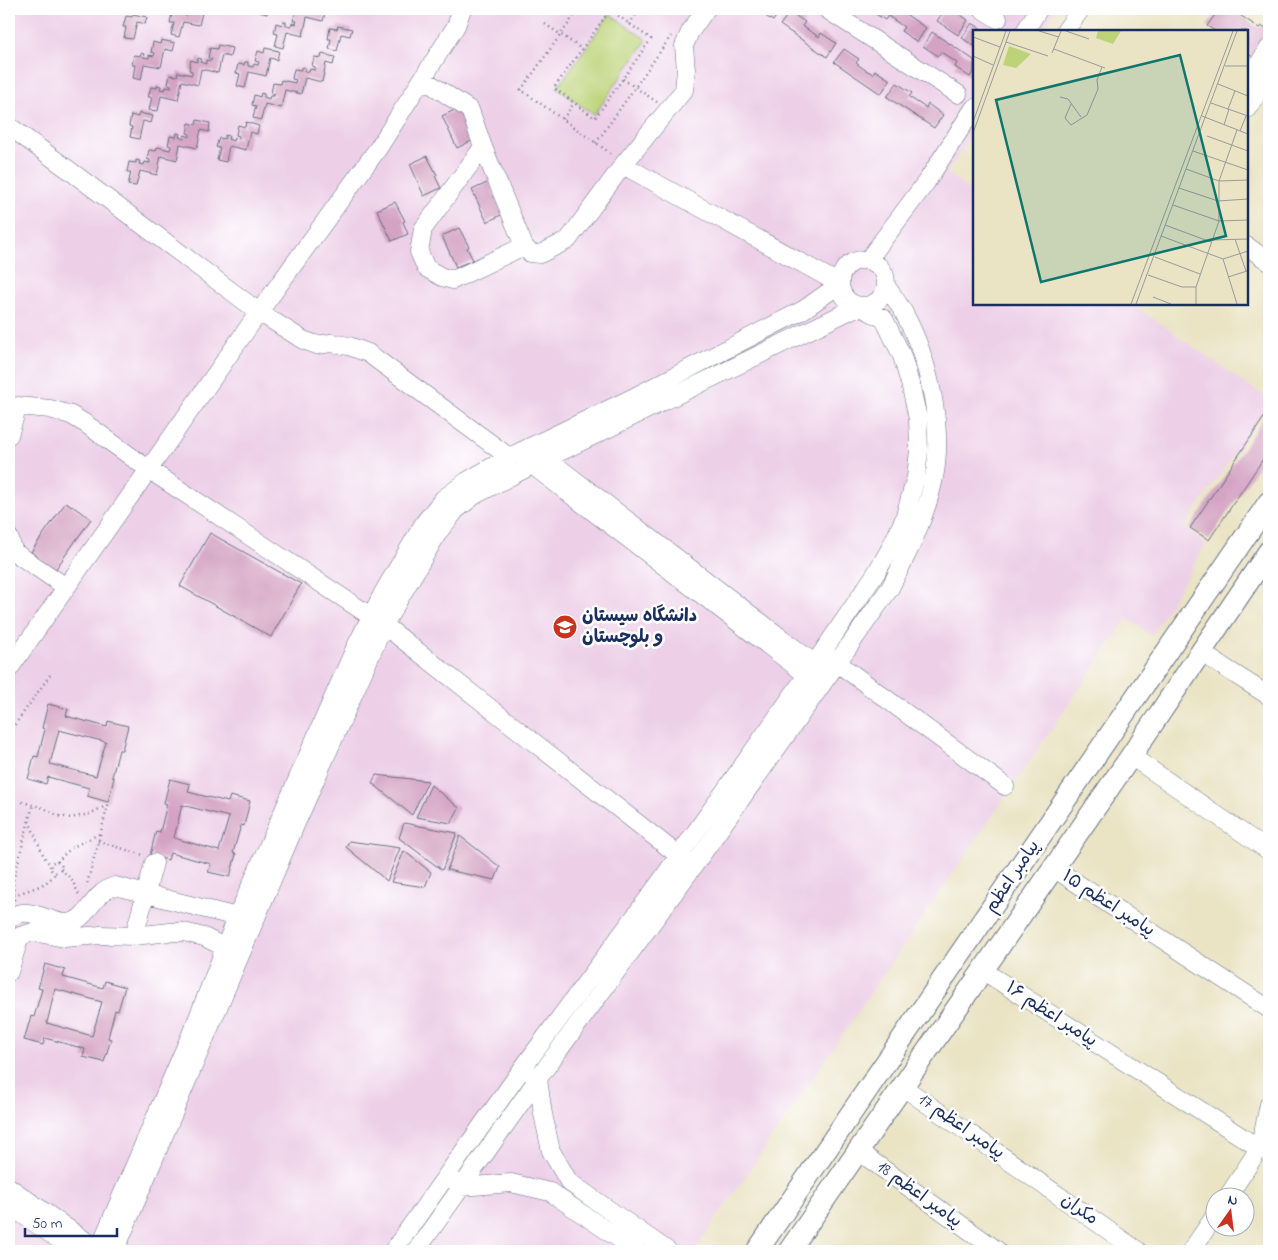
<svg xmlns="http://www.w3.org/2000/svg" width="1278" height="1260" viewBox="0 0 1278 1260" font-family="'Indie Flower','Playpen Sans Arabic',sans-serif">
	<rect width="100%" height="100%" fill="#fff"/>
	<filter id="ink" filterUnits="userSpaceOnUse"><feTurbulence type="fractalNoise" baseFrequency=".02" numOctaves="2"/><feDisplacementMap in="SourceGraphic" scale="10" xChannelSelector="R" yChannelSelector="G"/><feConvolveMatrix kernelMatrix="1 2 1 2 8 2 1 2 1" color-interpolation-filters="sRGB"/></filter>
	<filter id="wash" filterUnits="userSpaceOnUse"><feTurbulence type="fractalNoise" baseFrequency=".0096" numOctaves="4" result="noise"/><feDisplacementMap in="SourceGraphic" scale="20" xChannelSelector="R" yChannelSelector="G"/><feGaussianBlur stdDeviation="1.12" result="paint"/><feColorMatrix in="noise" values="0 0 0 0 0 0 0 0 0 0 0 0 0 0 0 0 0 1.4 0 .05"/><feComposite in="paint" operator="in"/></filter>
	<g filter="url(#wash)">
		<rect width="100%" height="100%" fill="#eae3c4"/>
		<!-- built -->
		<path fill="#edd0e8" d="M9,9H1056L1041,31H974V132L947,173L974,193V304H1132L1269,400V403L1184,527L1206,544L1152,635L1127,619L694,1251H9Z"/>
		<!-- green -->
		<path fill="#bcd377" stroke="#6c816a" d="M610,14L647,40L594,115L557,88Z"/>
		<g id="blocks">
			<!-- building -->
			<path fill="#d4a3c3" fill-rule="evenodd" d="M190,9H203L199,25L183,22L179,37L171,35L174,23H170L172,13L178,14L179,11H182V15L187,16L188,13L192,14L193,11L189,10Z
				M259,9H268L267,14L259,12Z
				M303,9L317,11L318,9H326L323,21L307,17L303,36L287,32L283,48L275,46L278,34L274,33L276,23L282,25L283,21L286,22V25L291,26L292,23L296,24L297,21H293L296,11L302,12Z
				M755,9H781L773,21Z
				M871,9H898L926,28L917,42L901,31L904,27L888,16L885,20L870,10Z
				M927,9H939L936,14Z
				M945,9H952L968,20L958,35L937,21Z
				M1219,9H1237L1239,10L1237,13L1259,28L1261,26L1269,31V40L1256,59L1247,53V31H1215L1207,26Z
				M790,12L805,22L802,26L819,37L821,33L836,43L827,57L780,25Z
				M133,14L147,17L145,24L137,22L133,39L124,38L126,27H123L126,16L132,17Z
				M972,23L985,31H974V46L962,38Z
				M338,26L352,29L350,36L341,34L337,51L329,49L331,39H328L330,28L337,29Z
				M932,32L974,60V70L970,77L955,67L957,63L941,52L938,56L923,46Z
				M161,40L175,43L173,51L165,49L161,67L144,64L141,80L133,78L135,65H132L134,55L140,56L141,53L144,54L143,57L149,58V55L154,56L155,53L151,52L153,42L160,44Z
				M218,45L232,48L230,57L222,55L218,73L201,69L198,85L182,81L178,100L161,96L158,111L149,110L152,97H148L151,87L157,88V85L161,86L160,89L165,90L166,87L171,88V85L168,84L170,75L177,76L178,72L192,75V71L189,70L191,60L197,62L198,58L201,59L200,62L206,64V60L211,61L212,59L208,58L210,48L217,49Z
				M265,48L279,51L277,60L270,58L266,76L249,72L245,88L237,86L240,74L236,73L238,64L244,65L245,62H248V66L253,67L254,64L258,65L259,62L255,61L258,51L264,53Z
				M844,49L859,59L856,63L864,69L873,74L875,70L890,80L881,94L834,62Z
				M322,54L335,57L333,65L326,63L322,82L305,78L301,94L285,90L281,108L265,104L261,120L253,118L256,106L252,105L254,95L260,97L261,93L264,94V97L269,99L270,96H274L275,94L271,93L273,83L280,84L281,80L295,83L296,80L292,79L294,69L301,70V67L305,68L304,71L309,72L310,69L315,70V67L312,66L314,57L321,58Z
				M897,83L912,93L909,97L926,108L928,104L943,115L934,128L887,97Z
				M459,108L473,140L457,148L442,116Z
				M139,113L153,116L151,123L143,121L139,139L130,137L132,127L129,126L131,115L138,117Z
				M197,120L210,123L209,132L201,130L197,148L180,144L177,160L161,156L157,175L140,171L136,186L128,185L131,172H127L129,162L136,163V160L140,161L139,164L144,165L145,162L150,163V160L147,159L149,150L156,151L157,147L170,150L171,146L168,145L170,136L176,137L177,133L180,134L179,137L184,139L185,135L190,137V134L187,133L189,123L196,125Z
				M246,122L259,126L257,134L250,132L246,150L229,146L226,162L217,160L220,148L216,147L219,138L225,139V135L229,136L228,139L233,141L234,138L239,139V136L236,135L238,125L245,127Z
				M427,156L437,175L435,176L441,188L424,196L410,164Z
				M489,182L503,214L487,222L472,190Z
				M395,202L405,221L403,222L408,234L392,241L377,210Z
				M459,228L469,247L467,248L473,260L456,267L442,236Z
				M1269,410V450L1209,540L1190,528Z
				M66,502L91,519L55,570L31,552Z
				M210,533L301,584L271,637L180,586Z
				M48,704L68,709L66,716L107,727L108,721L128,726L122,750H119L112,777L114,778L108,802L87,796L89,788L48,777L46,784L28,779L34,756L38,757L45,729L42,728ZM59,730L106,742L96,776L50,764Z
				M376,775L428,781L412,815L372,783Z
				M170,779L190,784L188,792L228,802L230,796L250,801L244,826L241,825L233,853L236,854L230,877L208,872L211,864L170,853L168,860L150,855L156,831L160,832L167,804L164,803ZM182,805L229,817L219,851L174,838Z
				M431,785L459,808L451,823L416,817Z
				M404,823L457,833L442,870L399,838Z
				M460,836L500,867L495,880L447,870Z
				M349,841L400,848L387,881L346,847Z
				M404,851L431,872L425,887L391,882Z
				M45,964L65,970L63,977L103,988L105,981L125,987L118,1011L115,1010L108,1038L111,1039L104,1062L83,1057L85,1049L45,1038L43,1045L24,1040L31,1016L34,1017L42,989L38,988ZM55,989L102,1002L92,1036L47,1023Z"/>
		</g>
	</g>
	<g filter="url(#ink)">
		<use href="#blocks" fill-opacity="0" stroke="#636e82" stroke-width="1"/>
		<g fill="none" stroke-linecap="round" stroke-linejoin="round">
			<defs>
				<path id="minor" d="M826,9L958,94
					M982,9L998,19
					M1025,31L1039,9
					M1065,31L1081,9
					M423,79L470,110L483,147L524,246
					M1247,81L1269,48
					M1247,109L1269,76
					M9,126L69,170L259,312L303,340L317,345L331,343L349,346L368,353L509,457
					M483,147L423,229L419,252L426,268L442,277L453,280L524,246L530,253L540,254L568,240L623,165L684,90L686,70L684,46L690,32L706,9
					M1247,246L1269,262
					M840 283a23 23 0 1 1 46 0a23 23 0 1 1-46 0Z
					M868,260L927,181L974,108
					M9,435L18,406L50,409L71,415L86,424L148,469L384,625L687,862
					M546,458L815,664
					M532,465L807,675
					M9,537L14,552L66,587
					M1200,652L1269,696
					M828,656L1005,786
					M9,669L259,312L379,147L456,26L462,9
					M1131,756L1269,851
					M1052,867L1269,1009
					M9,920C23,902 49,923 67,923C88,922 91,893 115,886L237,917L247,921
					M134,936L154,863
					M982,970L1259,1148
					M9,972L20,936L33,932L64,938L101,935L134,936L170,932H184L204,937L224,947
					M533,1075L538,1079L543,1114L551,1151L569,1182L668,1251
					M903,1087L1138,1251
					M858,1151L998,1251
					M456,1183L461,1187L511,1183L550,1192L637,1251
					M9,1187L100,1251
					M1227,1198L1260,1147L1269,1104
					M9,1205L75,1251
					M98,1251L197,1020L237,917L355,648L384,591L424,523L443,499L467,481L509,457L634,397L803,310L840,284L623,165
					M115,1251L294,828L384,625L439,531L456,510L475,495L517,473L859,306L884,319L902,356L911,387L918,419L919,450L916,477L904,519L890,549L876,573L807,675L658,885L522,1069L393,1251
					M416,1251L542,1073L693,867L890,588C908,553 926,517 934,478C944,426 929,358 903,311C898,303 892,294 886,286
					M1191,1251L1216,1214"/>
				<path id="major" d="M757,1251L1269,502
					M789,1251L1131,756L1269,551"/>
			</defs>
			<!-- minor casing -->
			<use href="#minor" stroke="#636e82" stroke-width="19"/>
			<!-- major casing -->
			<use href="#major" stroke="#636e82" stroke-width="23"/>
			<!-- path -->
			<path stroke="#636e82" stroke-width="2.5" stroke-dasharray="1 4" stroke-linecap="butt" d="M680,9L686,13
				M610,10L651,39L595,118L554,88Z
				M545,24L582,49
				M629,24L640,9
				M623,79L657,102
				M520,89L613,155
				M521,90L579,9
				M563,119L574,103
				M596,143L671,36
				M9,733L50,675
				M22,802L44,808L59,816L71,818L89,814L108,805
				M29,821L44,857L51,866
				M98,841L143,855
				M9,859L17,861
				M50.5 867a5.5 5.5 0 1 1 11 0a5.5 5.5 0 1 1-11 0Z
				M57,862L71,848L101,833
				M61,869L72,880L80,897
				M86,888L108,805
				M14,895C27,890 49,886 55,873
				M14,900L13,881L33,805"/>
			<!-- minor -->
			<use href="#minor" stroke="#fff" stroke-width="18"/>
			<!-- major -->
			<use href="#major" stroke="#fff" stroke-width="21"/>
		</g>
	</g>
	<!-- icons -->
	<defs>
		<symbol id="university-disc" viewBox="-11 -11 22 22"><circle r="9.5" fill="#c8321e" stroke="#fff"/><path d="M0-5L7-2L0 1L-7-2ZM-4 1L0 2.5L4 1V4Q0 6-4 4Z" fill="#fff"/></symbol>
	</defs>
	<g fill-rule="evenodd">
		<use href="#university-disc" x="551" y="613" width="28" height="28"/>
	</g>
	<g text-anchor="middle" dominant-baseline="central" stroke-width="5" stroke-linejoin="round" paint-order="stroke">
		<!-- poi labels -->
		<g font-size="18" font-weight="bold" fill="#1b2f5e" stroke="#fff" text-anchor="start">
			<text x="582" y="617">دانشگاه سیستان<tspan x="582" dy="21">و بلوچستان</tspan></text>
		</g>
		<!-- street labels -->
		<g font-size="18" fill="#1b2f5e" stroke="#fff">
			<text transform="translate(1013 877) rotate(-56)">پیامبر اعظم</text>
			<text transform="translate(1108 904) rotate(33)">پیامبر اعظم ۱۵</text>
			<text transform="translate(1051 1015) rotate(33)">پیامبر اعظم ۱۶</text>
			<text transform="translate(961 1127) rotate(35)">پیامبر اعظم 17</text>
			<text transform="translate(919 1195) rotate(36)">پیامبر اعظم 18</text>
			<text transform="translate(1079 1210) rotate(35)">مکران</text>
		</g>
	</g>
	<!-- overview -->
	<g transform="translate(973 30)">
		<rect width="275" height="275" fill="#eae3c4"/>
		<path d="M125,1H148L140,14L123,8ZM36,16L58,24L43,38L30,35Z" fill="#bcd377"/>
		<path fill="none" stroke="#979b9b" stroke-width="1" d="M66,1L86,7M93,1L116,9M0,7L27,17M33,12L75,26M81,19L132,38M79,23L88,1M0,26L20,35M252,36H275M245,54L275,66M87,67L95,69L108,87M238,73L275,86M98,74L92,88L98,95L114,85L125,59L124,50L129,37M255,79L262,61M229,86L275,104M0,92L33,1M251,95L256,79M267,101L273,86M0,103L37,1M234,106L275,121M220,121L275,140M213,139L246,151L275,150M206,158L245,171L275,169M200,175L246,191M246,191L275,190M192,195L238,212M188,206L250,229M262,209L273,241M239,210L275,209M182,227L227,244M250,229L264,274M250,229L275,221M175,245L209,257H223M255,247L274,241M180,267L198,274M158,274L260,1M163,274L264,1M223,274V257L246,191V151L264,100"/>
		<path fill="#0f766e" fill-opacity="0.15" stroke="#0f766e" stroke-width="2.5" d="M207,25L253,206L68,252L23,70Z"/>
		<rect width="275" height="275" fill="none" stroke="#1b2f5e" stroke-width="2.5"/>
	</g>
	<!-- margin -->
	<rect width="1278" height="1260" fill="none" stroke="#fff" stroke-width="30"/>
	<!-- north arrow -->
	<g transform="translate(1230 1212) rotate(14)"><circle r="24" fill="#ffffff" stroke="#a4acbf"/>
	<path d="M0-4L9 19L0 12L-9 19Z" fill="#c8321e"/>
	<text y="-8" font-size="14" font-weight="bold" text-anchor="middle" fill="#1b2f5e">N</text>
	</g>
	<!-- scale -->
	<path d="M25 1228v8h92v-8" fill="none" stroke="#1b2f5e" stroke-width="2.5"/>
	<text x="32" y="1228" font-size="15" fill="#1b2f5e" stroke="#ffffff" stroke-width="4" paint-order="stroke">50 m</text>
</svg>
